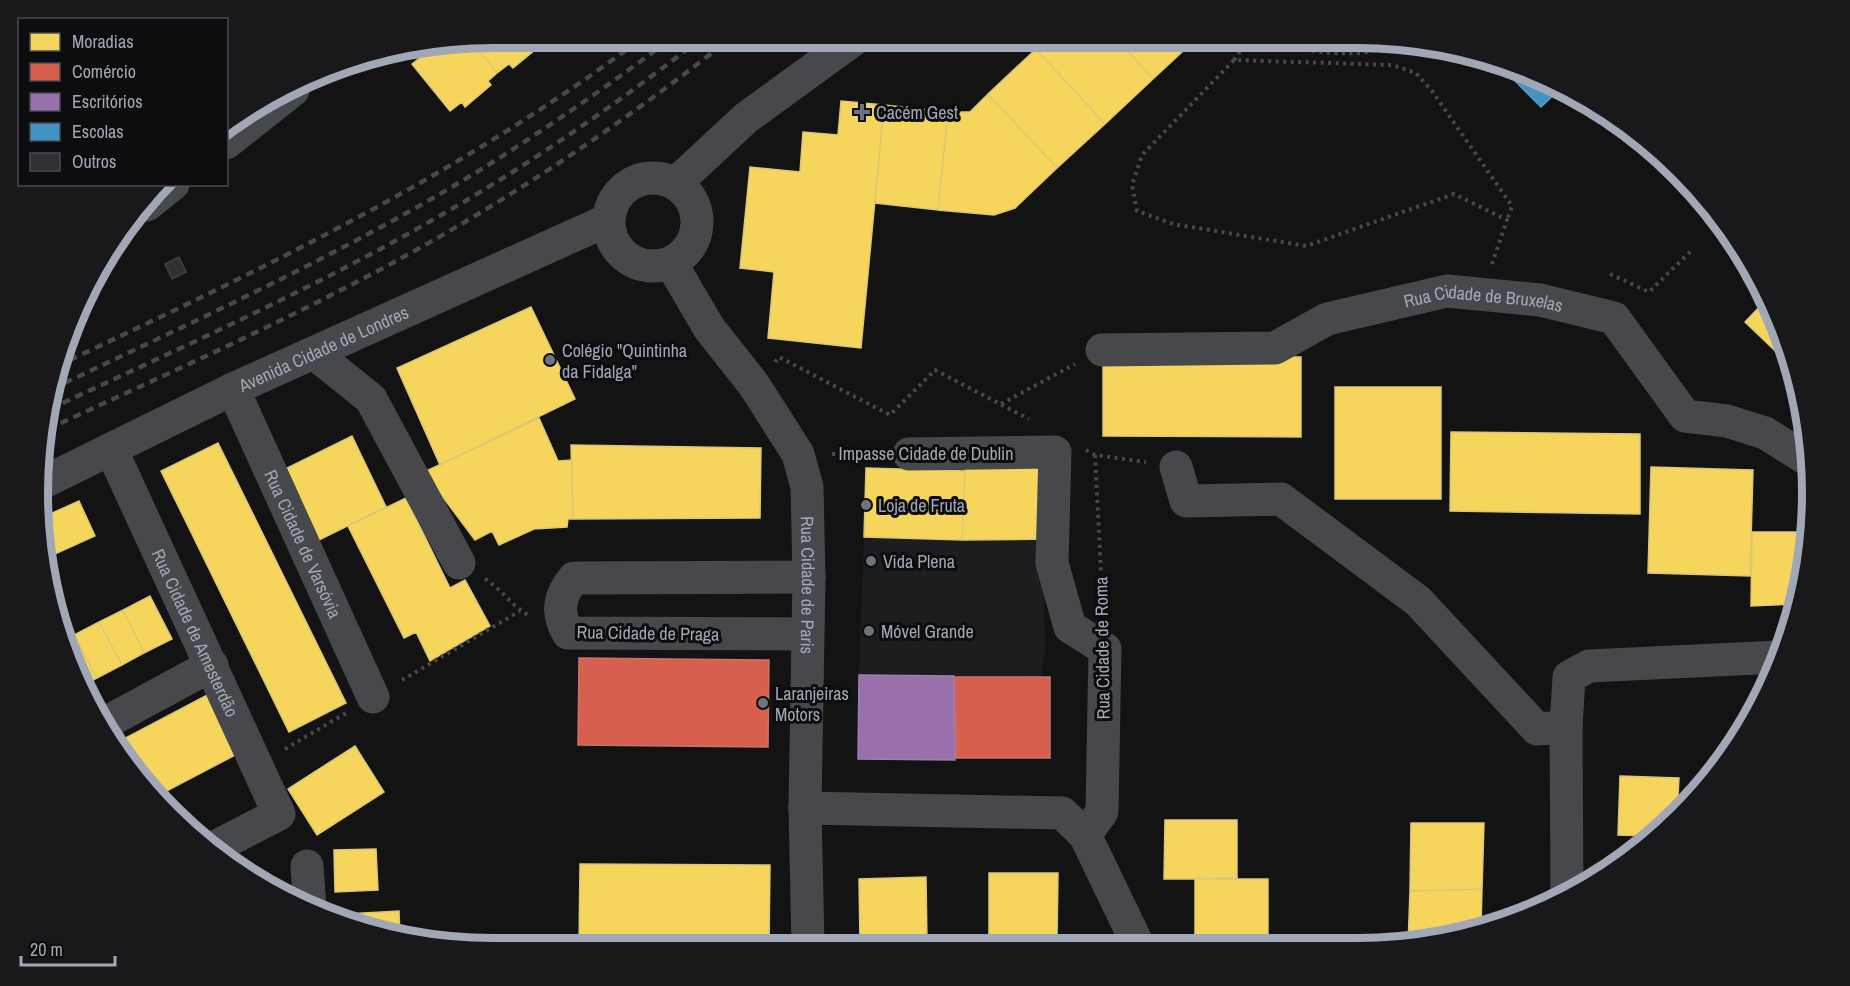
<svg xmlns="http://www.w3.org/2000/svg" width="1850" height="986" viewBox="0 0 1850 986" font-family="'Archivo Narrow',sans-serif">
	<rect width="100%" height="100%" fill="#131313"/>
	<!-- built -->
	<path fill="#1c1d1f" d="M864,537L1043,541L1045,650L1041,677L859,675Z"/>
	<!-- homes -->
	<path fill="#f6d55c" stroke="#dcc777" stroke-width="1.5" d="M493,38H541L537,41L541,45L513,68L509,64L497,73L471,41Z
		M1048,38H1116L1153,79L1105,124L1036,49Z
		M1116,38H1197L1153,79Z
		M471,41L497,73L488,81L491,85L465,107L462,102L450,111L412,64L427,52L424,49Z
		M1036,49L1105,124L1057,168L988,94Z
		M988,94L1057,168L1015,208L994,215L938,210L948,112H970Z
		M841,101L884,105L861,348L768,338L774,272L740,268L750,167L800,172L803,132L838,135Z
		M884,105L948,112L938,210L875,203Z
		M1767,299L1788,347L1792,367L1745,322Z
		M531,307L575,399L440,465L397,368Z
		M1103,356L1301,357V437L1103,436Z
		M1335,387H1441V499H1335Z
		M539,418L558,461L572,460L573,519H568L567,527L534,529L499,545L492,531L475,540L424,472Z
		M1451,432L1640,434V514L1450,511Z
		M352,436L386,507L319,540L285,469Z
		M218,443L346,703L289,732L161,471Z
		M571,445L761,448L760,518L573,519Z
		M962,464L1056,465L1055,539L962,540L965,471Z
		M1651,467L1753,470L1750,576L1648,573Z
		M866,468L965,471L962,540L864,537Z
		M406,498L450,588L465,580L490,626L430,661L416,632L404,638L348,526Z
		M79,501L95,536L44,559L39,519Z
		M1752,532H1810L1798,604L1751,606Z
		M150,596L172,639L144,653L123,610Z
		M123,610L144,653L122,665L99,622Z
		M99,622L122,665L97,678L74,635Z
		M74,635L97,678L81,687L64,640Z
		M211,693L241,752L157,796L118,742Z
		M355,746L384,792L317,835L288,789Z
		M1620,776L1679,778L1677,813L1651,836L1618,835Z
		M1165,820H1237V878L1164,879Z
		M1411,823H1484L1482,889L1410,891Z
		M376,849L378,890L335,892L334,850Z
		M580,864L770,865L769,947H579Z
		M989,873H1058L1057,939H989Z
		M926,877L927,941L860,942L859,879Z
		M1195,879H1268V941H1195Z
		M1482,889L1481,927L1408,945L1410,891Z
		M399,911L400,937L375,933L328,915Z
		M1019,939L1088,940V946H1019Z
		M956,940V946H888V942Z
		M1297,941V945H1227V942Z"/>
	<!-- shops -->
	<path fill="#d6604d" stroke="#c6756c" stroke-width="1.5" d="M579,658L769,660L768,747L578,745Z
		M954,677H1050V758H955Z"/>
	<!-- offices -->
	<path fill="#9970ab" stroke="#9b80ae" stroke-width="1.5" d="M859,675L954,676L955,760L858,759Z"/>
	<!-- schools -->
	<path fill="#4393c3" stroke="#5f99bf" stroke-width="1.5" d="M1495,61L1559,85L1562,87L1541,107Z"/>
	<!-- building -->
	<path fill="#303133" stroke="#414247" stroke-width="1.5" d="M179,257L186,272L172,279L165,264Z"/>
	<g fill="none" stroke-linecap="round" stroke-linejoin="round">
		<!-- path -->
		<path stroke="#48494d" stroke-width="4" stroke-dasharray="3 4.5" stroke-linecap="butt" d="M1269,38C1293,51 1344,57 1371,51C1380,49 1389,44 1398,40
			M1234,60L1249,38
			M1492,264L1507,220L1454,194L1306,246L1173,224L1137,211L1132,185L1142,155L1234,60L1392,65L1416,73L1432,91L1512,206L1507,220
			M1610,274L1649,292L1692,250
			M775,362L779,357L890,415L935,370L1029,419
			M1001,404L1075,364
			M1086,450L1095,455L1146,462
			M832,454H878
			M1095,455L1103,610
			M485,579C502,589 512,607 530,616
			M402,680L520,611
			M285,749L346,713"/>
		<!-- minor -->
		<g stroke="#46484c" stroke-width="33">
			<path d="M226,143L293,90"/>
			<circle cx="653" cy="222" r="44"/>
			<path d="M675,184L746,118L856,38"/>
			<path d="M147,205L173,184"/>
			<path id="s1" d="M671,263L709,328L754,385L798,454L807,487L809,577L805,808L808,946"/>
			<path id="s2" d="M1102,350L1275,348L1327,319L1447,291L1540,300L1614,318L1685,416L1727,421L1765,433L1810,461"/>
			<path d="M315,354L371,399L459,563"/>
			<path id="s3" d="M233,389L373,697"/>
			<path id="s4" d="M112,451L279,814L215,847"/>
			<path d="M909,454L1055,452L1052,563L1070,627L1105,649L1102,812L1085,835"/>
			<path d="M1176,467L1186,501L1281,499L1418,601L1537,729L1566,727L1569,677L1589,666L1779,657"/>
			<path id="s5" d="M42,483L233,389L608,220"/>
			<path d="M807,634L568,633C556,612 559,596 574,578L809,577"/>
			<path d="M105,723L212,665"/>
			<path d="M1566,727L1567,895"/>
			<path d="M805,808L1062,813L1085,835L1138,945"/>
			<path d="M307,866L310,909"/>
		</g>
		<!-- rail -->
		<path stroke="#46484b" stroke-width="4.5" stroke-dasharray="8 6" stroke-linecap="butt" d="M57,366C261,270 462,174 642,38
			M52,389C178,329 305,271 426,202C512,153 593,97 672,38
			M50,409C180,348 311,290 436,218C529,165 618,103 702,38
			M48,429C182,367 318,307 446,233C546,175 641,109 731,38"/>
	</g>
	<!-- markers -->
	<g fill="#6f737d" stroke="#0d0d0f" stroke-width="2">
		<path d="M859 103h6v6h6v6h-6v6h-6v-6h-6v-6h6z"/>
		<circle cx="550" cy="360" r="6"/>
		<circle cx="866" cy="505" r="6"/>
		<circle cx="871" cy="561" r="6"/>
		<circle cx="869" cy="631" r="6"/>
		<circle cx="763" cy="703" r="6"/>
	</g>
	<g text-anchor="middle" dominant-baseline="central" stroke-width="6" stroke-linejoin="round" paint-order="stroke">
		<!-- poi labels -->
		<g font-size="18" fill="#a1a7b6" stroke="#0d0d0f" text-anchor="start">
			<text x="876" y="112">Cacém Gest</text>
			<text x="562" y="350">Colégio "Quintinha<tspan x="562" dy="21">da Fidalga"</tspan></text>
			<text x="878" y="505">Loja de Fruta</text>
			<text x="883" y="561">Vida Plena</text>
			<text x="881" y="631">Móvel Grande</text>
			<text x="775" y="693">Laranjeiras<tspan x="775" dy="21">Motors</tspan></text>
		</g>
		<!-- street labels -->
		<g font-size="18" fill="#a1a7b6" stroke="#0d0d0f">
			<text stroke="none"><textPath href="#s2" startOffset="392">Rua Cidade de Bruxelas</textPath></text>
			<text stroke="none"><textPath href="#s5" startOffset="312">Avenida Cidade de Londres</textPath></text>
			<text x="926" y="453">Impasse Cidade de Dublin</text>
			<text stroke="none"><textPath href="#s3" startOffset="170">Rua Cidade de Varsóvia</textPath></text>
			<text stroke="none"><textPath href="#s1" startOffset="362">Rua Cidade de Paris</textPath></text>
			<text stroke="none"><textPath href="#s4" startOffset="200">Rua Cidade de Amesterdão</textPath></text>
			<text transform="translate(648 633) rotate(1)">Rua Cidade de Praga</text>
			<text transform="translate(1102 648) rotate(-91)">Rua Cidade de Roma</text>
		</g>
	</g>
	<!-- crop -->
	<path d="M0 0H1850V986H0ZM493 48H1357A445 445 0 0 1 1802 493V493A445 445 0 0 1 1357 938H493A445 445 0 0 1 48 493V493A445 445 0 0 1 493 48Z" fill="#19191c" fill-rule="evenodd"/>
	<path fill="none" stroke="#a1a7b6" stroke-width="8" d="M493 48H1357A445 445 0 0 1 1802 493V493A445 445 0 0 1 1357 938H493A445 445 0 0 1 48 493V493A445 445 0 0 1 493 48Z"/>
	<!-- legend -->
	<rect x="18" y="18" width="210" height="168" fill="#0d0d0f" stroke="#484b52" stroke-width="1.5"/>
	<rect x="30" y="33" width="30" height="18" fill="#f6d55c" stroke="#484b52" stroke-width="1.5"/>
	<text x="72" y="48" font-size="18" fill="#a1a7b6">Moradias</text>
	<rect x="30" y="63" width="30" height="18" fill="#d6604d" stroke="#484b52" stroke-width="1.5"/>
	<text x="72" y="78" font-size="18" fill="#a1a7b6">Comércio</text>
	<rect x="30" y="93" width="30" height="18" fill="#9970ab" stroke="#484b52" stroke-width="1.5"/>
	<text x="72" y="108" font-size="18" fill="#a1a7b6">Escritórios</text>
	<rect x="30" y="123" width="30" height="18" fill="#4393c3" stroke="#484b52" stroke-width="1.5"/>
	<text x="72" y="138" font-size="18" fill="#a1a7b6">Escolas</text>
	<rect x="30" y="153" width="30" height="18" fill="#303133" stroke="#484b52" stroke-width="1.5"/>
	<text x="72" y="168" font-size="18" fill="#a1a7b6">Outros</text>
	<!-- scale -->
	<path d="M21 956v9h94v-9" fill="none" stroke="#a1a7b6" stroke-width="3"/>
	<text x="30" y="956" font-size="18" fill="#a1a7b6" stroke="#0d0d0f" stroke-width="4.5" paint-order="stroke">20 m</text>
</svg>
